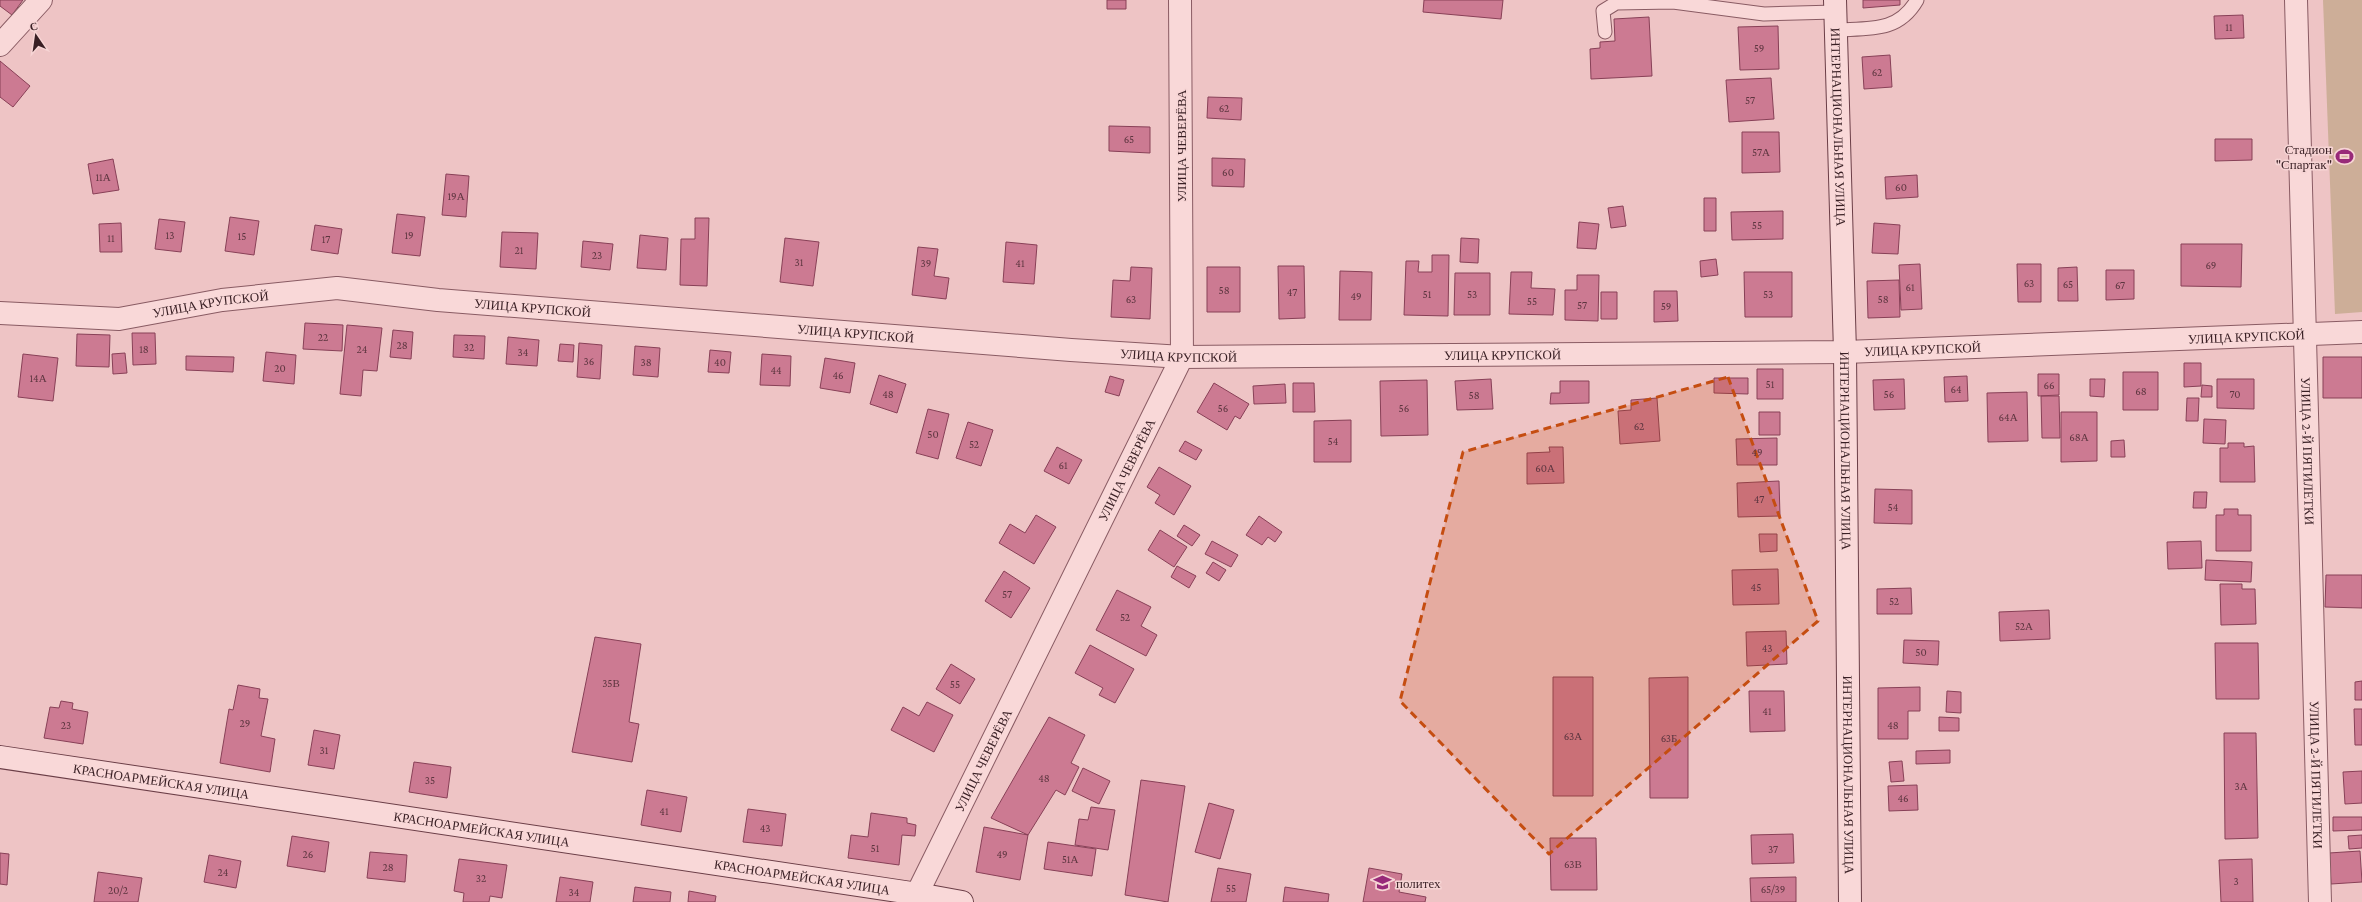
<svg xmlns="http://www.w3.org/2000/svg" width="2362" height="902" viewBox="0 0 2362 902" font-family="'Crimson Pro',serif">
	<rect width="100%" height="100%" fill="#eec4c5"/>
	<!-- green -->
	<path fill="#cdae98" d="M2323,0H2362V312L2335,314Z"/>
	<!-- building -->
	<path fill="#cc7a92" stroke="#884057" d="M0,0H23L12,15L0,6Z
		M1107,0H1126V9H1107Z
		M1424,0H1503L1501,19L1423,12Z
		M1863,0H1900V5L1863,8Z
		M2243,15L2244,38L2215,39L2214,16Z
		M1649,17L1652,76L1591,79L1590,49L1600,48V42L1615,41L1614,19Z
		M1778,26L1779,69L1740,70L1738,27Z
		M1890,55L1892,87L1864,89L1862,57Z
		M0,61L30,86L13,107L0,97Z
		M1771,78L1774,119L1729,122L1726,80Z
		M1208,97L1242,98L1241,120L1207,118Z
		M1109,126L1150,127V153L1109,151Z
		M1742,132H1779L1780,172L1742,173Z
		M2215,139H2252V160L2215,161Z
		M1212,158L1245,159L1244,187L1212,186Z
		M113,159L119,190L93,194L88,164Z
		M446,174L469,176L466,217L442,215Z
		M1917,175L1918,197L1886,199L1885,177Z
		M1704,198H1716V231H1704Z
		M1623,206L1626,226L1611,228L1608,208Z
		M1783,211V239L1732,240L1731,212Z
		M397,214L425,217L420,256L392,253Z
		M230,217L259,221L254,255L225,251Z
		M695,218H709L707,286L680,285L681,239H695Z
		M159,219L185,222L181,252L155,249Z
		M1579,222L1599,224L1596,249L1577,248Z
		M121,223L122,252H100L99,224Z
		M1874,223L1900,225L1898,254L1872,253Z
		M315,225L342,229L338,254L311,250Z
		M502,232L538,233L536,269L500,267Z
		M640,235L668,238L666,270L637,268Z
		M785,238L819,242L813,286L780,282Z
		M1461,238L1479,239L1478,263L1460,262Z
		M583,241L613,244L610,270L581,267Z
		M1006,242L1037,245L1034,284L1003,282Z
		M2181,244H2242L2241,287L2181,286Z
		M918,247L938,249L934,276L949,278L946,299L912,295Z
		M1432,255H1449L1448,316L1404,315L1406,261H1419L1418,272H1432Z
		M1716,259L1718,275L1701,277L1700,261Z
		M1920,264L1922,309L1901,310L1899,265Z
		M2017,264H2041V302H2018Z
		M1278,266H1304L1305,318L1279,319Z
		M1131,267L1152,268L1150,319L1111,317L1113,280L1130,281Z
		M1207,267H1240V312H1207Z
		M2077,267L2078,301H2058V268Z
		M2106,270H2134V299L2106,300Z
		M1340,271L1372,272L1371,320H1339Z
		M1511,272H1532L1531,288L1555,289L1553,315L1509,314Z
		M1744,272H1792V317H1745Z
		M1455,273H1490V315H1454Z
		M1577,275H1599L1598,321L1565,320V290H1577Z
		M1899,280L1900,317L1868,318L1867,281Z
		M1654,291H1677L1678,321L1654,322Z
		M1601,292H1617V319H1601Z
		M305,323L343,325L342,351L303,349Z
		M347,325L382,328L377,371L363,370L361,396L340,394Z
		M393,330L413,332L411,359L390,357Z
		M132,333H155L156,364L133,365Z
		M77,334L110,335L109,367L76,366Z
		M454,335L485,336L484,359L453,357Z
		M508,337L539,340L537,366L506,364Z
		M579,343L602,345L600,379L577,377Z
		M560,344L574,345L573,362L558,361Z
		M635,346L660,348L658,377L633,375Z
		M710,350L731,352L729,373L708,372Z
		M266,352L296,355L294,384L263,381Z
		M125,353L127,373L113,374L112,354Z
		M23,354L58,358L53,401L18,397Z
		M762,354L791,356L790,386L760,385Z
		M186,356L234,357L233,372L186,370Z
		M2323,357H2362V398H2323Z
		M825,358L855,363L850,393L820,388Z
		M2184,363H2201V386L2184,387Z
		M1757,369H1783V399H1757Z
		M2123,372H2158V410H2123Z
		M2038,374H2059V395L2038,396Z
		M879,375L906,384L897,413L870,404Z
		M1110,376L1124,380L1119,396L1105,392Z
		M1967,376L1968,401L1945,402L1944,377Z
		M1714,378H1748V394L1714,393Z
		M1491,379L1493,409L1457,410L1455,381Z
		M1904,379L1905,409L1874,410L1873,380Z
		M2090,379H2105L2104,397L2090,396Z
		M2217,379H2254V409L2217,408Z
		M1427,380L1428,435L1381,436L1380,381Z
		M1560,381H1589V403L1550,404L1551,393H1560Z
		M1214,383L1249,404L1240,419L1235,416L1227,430L1197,412Z
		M1293,383H1314L1315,412H1293Z
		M1285,384L1286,403L1254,404L1253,386Z
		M2202,385L2212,386V397H2201Z
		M2027,392L2028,441L1988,442L1987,393Z
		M2041,396H2059L2060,438H2042Z
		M1657,398L1660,441L1620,444L1618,411L1631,410V400Z
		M2187,398H2199L2198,421H2186Z
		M928,409L949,414L938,459L916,453Z
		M1759,412H1780V435H1759Z
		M2061,412H2097V461L2061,462Z
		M2204,419L2226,420L2225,444L2203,443Z
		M1351,420V462H1314V421Z
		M968,422L993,430L981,466L956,458Z
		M1777,438V465H1737L1736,439Z
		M2124,440L2125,457H2111V441Z
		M1185,441L1202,450L1196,460L1179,451Z
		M2228,443H2244V447L2254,446L2255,482H2220V448H2228Z
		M1057,447L1082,460L1069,484L1044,471Z
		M1549,447H1563L1564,483L1527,484V453L1550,452Z
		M1159,467L1191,486L1174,515L1155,503L1160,495L1147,487Z
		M1779,481L1780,516L1738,517L1737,483Z
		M1875,489L1912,490V524L1874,523Z
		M2194,492H2207L2206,508H2193Z
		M2224,509H2238V515H2251V551H2216V515H2224Z
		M1036,515L1056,527L1034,564L999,543L1010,524L1025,533Z
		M1259,516L1282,532L1275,542L1268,537L1262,545L1246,535Z
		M1184,525L1200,535L1192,546L1177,536Z
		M1160,530L1187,547L1174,567L1148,550Z
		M1759,534H1777V551L1760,552Z
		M1212,541L1238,555L1231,567L1205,554Z
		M2201,541L2202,568L2168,569L2167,542Z
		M2206,560L2252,562L2251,582L2205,580Z
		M1213,562L1226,570L1219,581L1206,573Z
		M1177,566L1196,576L1189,588L1171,577Z
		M1778,569L1779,604L1733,605L1732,570Z
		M1004,571L1030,588L1011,618L985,601Z
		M2326,575H2362V608L2325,607Z
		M2220,584H2242V589H2255L2256,624L2221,625Z
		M1911,588L1912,614H1877V589Z
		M1117,590L1151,607L1141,626L1157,635L1146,656L1096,630Z
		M2049,610L2050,639L2000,641L1999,612Z
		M1786,631L1787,664L1747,666L1746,632Z
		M595,637L641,644L629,722L639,724L632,762L572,752Z
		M1904,640L1939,641L1938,665L1903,663Z
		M2215,643H2258L2259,699H2216Z
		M1090,645L1134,669L1115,703L1099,695L1103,688L1075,673Z
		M951,664L975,679L960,704L936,689Z
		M1553,677H1593V796H1553Z
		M1688,677V798H1650L1649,678Z
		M2362,681V700H2355V682Z
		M238,685L260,689L259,698L268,699L261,736L275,739L270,772L220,763L229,709L233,710Z
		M1920,687V711H1908V739H1878V688Z
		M1749,691H1784L1785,731L1750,732Z
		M1947,691L1961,692V713L1946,712Z
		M61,701L73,703L72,709L88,712L83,744L44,738L50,707L59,708Z
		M927,702L953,715L934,752L891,730L903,707L919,716Z
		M2354,709H2362V745H2355Z
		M1049,717L1085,735L1071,763L1079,767L1065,795L1056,790L1028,835L991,818Z
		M1939,717L1959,718V731H1939Z
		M314,730L340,735L334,769L308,765Z
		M2224,733H2256L2258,838L2225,839Z
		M1950,750V763L1916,764V751Z
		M1902,761L1904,781L1891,782L1889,762Z
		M414,762L451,767L447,798L409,792Z
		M1083,768L1110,781L1099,804L1072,791Z
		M2362,771V803L2345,804L2343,772Z
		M1141,780L1185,786L1168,902L1125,895Z
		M1917,785L1918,810L1889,811L1888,786Z
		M647,790L687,797L681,832L641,825Z
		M1209,803L1234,810L1220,859L1195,852Z
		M1091,807L1115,810L1108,850L1075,845L1079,819L1088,820Z
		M748,809L786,814L782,846L743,842Z
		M871,813L907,818V823L916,825L915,836L902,835L899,865L848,858L851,835L868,837Z
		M2333,817H2362V830L2333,831Z
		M984,827L1028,835L1020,880L976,872Z
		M1793,834L1794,863L1752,864L1751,835Z
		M2362,835V848L2349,849L2348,836Z
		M292,836L329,842L325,872L287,866Z
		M1550,838H1596L1597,890H1551Z
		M1048,842L1096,849L1092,876L1044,869Z
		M2360,851L2362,882L2331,884L2329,853Z
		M370,852L407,855L405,882L367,878Z
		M0,853L9,854L7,885L0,884Z
		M209,855L241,861L236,888L204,882Z
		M459,859L507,865L502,898L490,896L489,902H463L464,893L454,891Z
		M2252,859L2253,902H2221L2219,860Z
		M1218,868L1251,874L1246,902H1211Z
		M1369,868L1402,874L1399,892L1426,897L1425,902H1363Z
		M98,872L142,878L138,902H94Z
		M560,877L593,882L590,902H556Z
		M1796,877V902H1751L1750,878Z
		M635,887L671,892L670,902H633Z
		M1285,887L1329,894L1328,902H1283Z
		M689,891L716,896L715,902H688Z"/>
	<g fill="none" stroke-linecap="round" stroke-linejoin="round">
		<defs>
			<path id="service" d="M1835,30C1869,28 1898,33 1917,0
				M1605,32L1603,11L1616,3L1673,2L1764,14L1835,12"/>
			<g id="minor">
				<path id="s1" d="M2296,0L2320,902"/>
				<path d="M0,45L41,0"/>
				<path id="s2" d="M0,313L119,319L222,300L337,288L438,300L1071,350L1182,357L1845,352L2362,332"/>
			</g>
			<g id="tertiary">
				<path id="s3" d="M913,902L1182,357L1180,0"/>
			</g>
			<g id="secondary">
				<path id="s4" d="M1835,0L1845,352L1850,902"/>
				<path id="s5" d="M0,757L918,894L962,902"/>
			</g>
		</defs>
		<!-- service casing -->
		<use href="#service" stroke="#895b63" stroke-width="15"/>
		<!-- minor casing -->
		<use href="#minor" stroke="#895b63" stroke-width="24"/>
		<!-- tertiary casing -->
		<use href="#tertiary" stroke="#895b63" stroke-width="24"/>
		<!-- secondary casing -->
		<use href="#secondary" stroke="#6b3e47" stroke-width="24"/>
		<!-- service -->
		<use href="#service" stroke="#f9d8d8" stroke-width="13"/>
		<!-- minor -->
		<use href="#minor" stroke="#f9d8d8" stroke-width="22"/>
		<!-- tertiary -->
		<use href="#tertiary" stroke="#f9d8d8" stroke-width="22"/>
		<!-- secondary -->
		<use href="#secondary" stroke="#f9d8d8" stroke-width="22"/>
	</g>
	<!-- marked area -->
	<path fill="#c54d11" fill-opacity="0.2" stroke="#c54d11" stroke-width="3" stroke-dasharray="8 5" stroke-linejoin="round" d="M1728,377L1818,621L1549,854L1400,701L1463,452Z"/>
	<!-- icons -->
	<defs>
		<symbol id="stadium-bare" viewBox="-9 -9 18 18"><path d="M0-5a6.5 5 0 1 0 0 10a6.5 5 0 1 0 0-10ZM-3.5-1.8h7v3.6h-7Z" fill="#982a79" stroke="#f6d4d4" stroke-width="2.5" paint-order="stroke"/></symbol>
		<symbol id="university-bare" viewBox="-9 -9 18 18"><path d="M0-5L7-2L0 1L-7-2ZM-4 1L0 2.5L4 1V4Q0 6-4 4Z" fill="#982a79" stroke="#f6d4d4" stroke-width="2.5" paint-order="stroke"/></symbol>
	</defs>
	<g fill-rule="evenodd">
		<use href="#stadium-bare" x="2332" y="144" width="25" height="25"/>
		<use href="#university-bare" x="1370" y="870" width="25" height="25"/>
	</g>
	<g text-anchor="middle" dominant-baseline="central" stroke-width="3" stroke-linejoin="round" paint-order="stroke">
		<!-- number labels -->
		<g font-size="11" fill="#5e3640">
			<text x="2229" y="27">11</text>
			<text x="1759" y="48">59</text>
			<text x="1877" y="72">62</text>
			<text x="1750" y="100">57</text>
			<text x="1224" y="108">62</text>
			<text x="1129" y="139">65</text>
			<text x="1761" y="152">57А</text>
			<text x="1228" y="172">60</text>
			<text x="103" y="177">11А</text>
			<text x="1901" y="187">60</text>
			<text x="456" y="196">19А</text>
			<text x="1757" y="225">55</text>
			<text x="170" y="235">13</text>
			<text x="409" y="235">19</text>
			<text x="242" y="236">15</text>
			<text x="111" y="238">11</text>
			<text x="326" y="239">17</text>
			<text x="519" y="250">21</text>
			<text x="597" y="255">23</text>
			<text x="799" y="262">31</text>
			<text x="926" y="263">39</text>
			<text x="1020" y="263">41</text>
			<text x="2211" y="265">69</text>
			<text x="2029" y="283">63</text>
			<text x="2068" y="284">65</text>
			<text x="2120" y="285">67</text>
			<text x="1910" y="287">61</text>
			<text x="1224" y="290">58</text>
			<text x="1292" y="292">47</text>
			<text x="1427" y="294">51</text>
			<text x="1472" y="294">53</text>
			<text x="1768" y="294">53</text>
			<text x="1356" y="296">49</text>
			<text x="1131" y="299">63</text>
			<text x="1883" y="299">58</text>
			<text x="1532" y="301">55</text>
			<text x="1582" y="305">57</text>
			<text x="1666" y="306">59</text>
			<text x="323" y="337">22</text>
			<text x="402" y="345">28</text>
			<text x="469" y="347">32</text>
			<text x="144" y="349">18</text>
			<text x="362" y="349">24</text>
			<text x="523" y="352">34</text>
			<text x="589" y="361">36</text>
			<text x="646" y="362">38</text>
			<text x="720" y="362">40</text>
			<text x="280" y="368">20</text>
			<text x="776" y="370">44</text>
			<text x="838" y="375">46</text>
			<text x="38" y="378">14А</text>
			<text x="1770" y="384">51</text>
			<text x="2049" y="385">66</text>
			<text x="1956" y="389">64</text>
			<text x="2141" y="391">68</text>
			<text x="888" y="394">48</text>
			<text x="1889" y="394">56</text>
			<text x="2235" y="394">70</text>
			<text x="1474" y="395">58</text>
			<text x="1223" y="408">56</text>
			<text x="1404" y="408">56</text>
			<text x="2008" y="417">64А</text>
			<text x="1639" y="426">62</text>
			<text x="933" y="434">50</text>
			<text x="2079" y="437">68А</text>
			<text x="1333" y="441">54</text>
			<text x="974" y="444">52</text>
			<text x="1757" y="452">49</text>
			<text x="1063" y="465">61</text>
			<text x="1545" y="468">60А</text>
			<text x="1759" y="499">47</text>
			<text x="1893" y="507">54</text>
			<text x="1756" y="587">45</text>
			<text x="1007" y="594">57</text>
			<text x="1894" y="601">52</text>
			<text x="1125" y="617">52</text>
			<text x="2024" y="626">52А</text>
			<text x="1767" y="648">43</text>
			<text x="1921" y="652">50</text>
			<text x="611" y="683">35В</text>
			<text x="955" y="684">55</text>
			<text x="1767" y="711">41</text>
			<text x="245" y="723">29</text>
			<text x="66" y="725">23</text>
			<text x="1893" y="725">48</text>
			<text x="1573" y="736">63А</text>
			<text x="1669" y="738">63Б</text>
			<text x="324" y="750">31</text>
			<text x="1044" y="778">48</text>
			<text x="430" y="780">35</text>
			<text x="2241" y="786">3А</text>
			<text x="1903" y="798">46</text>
			<text x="664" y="811">41</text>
			<text x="765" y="828">43</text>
			<text x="875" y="848">51</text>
			<text x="1773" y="849">37</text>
			<text x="308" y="854">26</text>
			<text x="1002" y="854">49</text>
			<text x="1070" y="859">51А</text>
			<text x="1573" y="864">63В</text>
			<text x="388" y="867">28</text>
			<text x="223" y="872">24</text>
			<text x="481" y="878">32</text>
			<text x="2236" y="881">3</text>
			<text x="1231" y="888">55</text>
			<text x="1773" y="889">65/39</text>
			<text x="118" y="890">20/2</text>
			<text x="574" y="892">34</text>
		</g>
		<!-- street labels -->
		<g font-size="13" fill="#391f24" stroke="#f6d4d4">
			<text stroke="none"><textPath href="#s4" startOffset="127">ИНТЕРНАЦИОНАЛЬНАЯ УЛИЦА</textPath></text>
			<text transform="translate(1181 146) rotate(-90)">УЛИЦА ЧЕВЕРЁВА</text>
			<text stroke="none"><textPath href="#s2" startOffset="212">УЛИЦА КРУПСКОЙ</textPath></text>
			<text stroke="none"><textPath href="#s2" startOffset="536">УЛИЦА КРУПСКОЙ</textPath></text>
			<text stroke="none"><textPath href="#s2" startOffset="860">УЛИЦА КРУПСКОЙ</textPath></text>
			<text stroke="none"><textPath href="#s2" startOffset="2252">УЛИЦА КРУПСКОЙ</textPath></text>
			<text stroke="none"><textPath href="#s2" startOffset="1928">УЛИЦА КРУПСКОЙ</textPath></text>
			<text stroke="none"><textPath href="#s2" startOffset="1508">УЛИЦА КРУПСКОЙ</textPath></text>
			<text stroke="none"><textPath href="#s2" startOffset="1184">УЛИЦА КРУПСКОЙ</textPath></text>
			<text stroke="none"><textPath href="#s4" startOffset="451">ИНТЕРНАЦИОНАЛЬНАЯ УЛИЦА</textPath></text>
			<text stroke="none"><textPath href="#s1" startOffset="451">УЛИЦА 2-Й ПЯТИЛЕТКИ</textPath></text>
			<text stroke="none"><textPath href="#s3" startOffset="482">УЛИЦА ЧЕВЕРЁВА</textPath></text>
			<text stroke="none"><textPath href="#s3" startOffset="158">УЛИЦА ЧЕВЕРЁВА</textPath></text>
			<text stroke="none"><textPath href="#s4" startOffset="775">ИНТЕРНАЦИОНАЛЬНАЯ УЛИЦА</textPath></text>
			<text stroke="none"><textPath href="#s1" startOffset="775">УЛИЦА 2-Й ПЯТИЛЕТКИ</textPath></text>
			<text stroke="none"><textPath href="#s5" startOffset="163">КРАСНОАРМЕЙСКАЯ УЛИЦА</textPath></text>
			<text stroke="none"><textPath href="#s5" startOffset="487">КРАСНОАРМЕЙСКАЯ УЛИЦА</textPath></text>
			<text stroke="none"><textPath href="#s5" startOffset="811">КРАСНОАРМЕЙСКАЯ УЛИЦА</textPath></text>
		</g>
		<!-- poi labels -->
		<g font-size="13" fill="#391f24" stroke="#f6d4d4" text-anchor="end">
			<text x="2332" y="149">Стадион<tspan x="2332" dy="15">"Спартак"</tspan></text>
			<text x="1396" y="883" text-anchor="start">политех</text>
		</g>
	</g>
	<!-- north arrow -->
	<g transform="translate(36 36) rotate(347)" stroke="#f6d4d4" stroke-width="3" paint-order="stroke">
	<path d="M0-3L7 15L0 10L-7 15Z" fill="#391f24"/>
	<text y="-6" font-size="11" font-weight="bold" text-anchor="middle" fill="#391f24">С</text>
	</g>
</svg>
